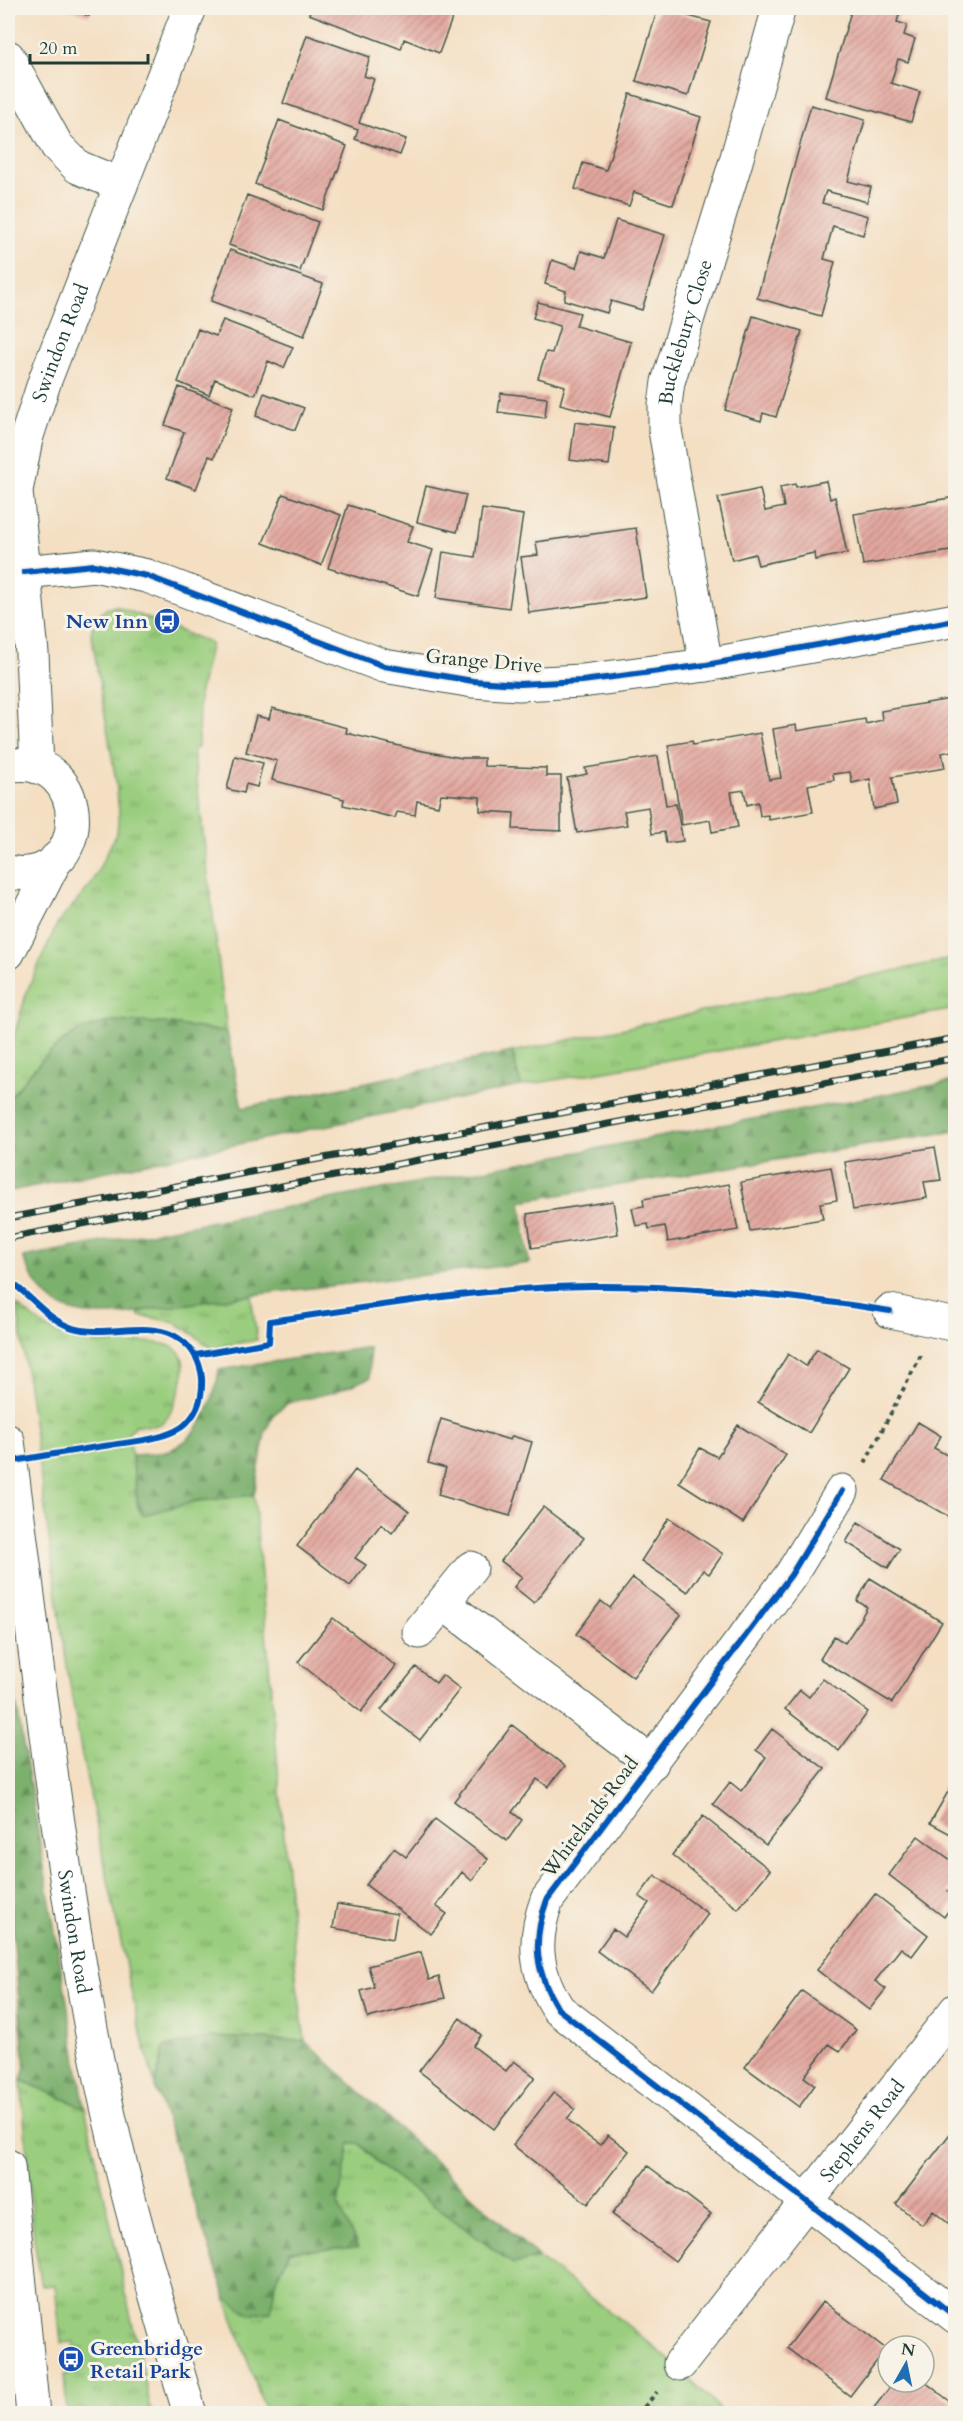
<svg xmlns="http://www.w3.org/2000/svg" width="963" height="2421" viewBox="0 0 963 2421" font-family="Cardo,serif">
	<defs>
		<pattern id="grass-tufts" width="24" height="20" patternUnits="userSpaceOnUse" patternTransform="scale(1.5)"><rect width="24" height="20" fill="#9acd7e"/><path d="M3 7l-1-3M5 7V3M7 7l1-3M15 17l-1-3M17 17v-4M19 17l1-3" fill="none" stroke="#7da868"/></pattern>
		<pattern id="forest-firs" width="22" height="20" patternUnits="userSpaceOnUse" patternTransform="scale(1.5)"><rect width="22" height="20" fill="#7bb06d"/><path d="M5 1l3.5 6h-7zM16 11l3.5 6h-7z" fill="#64905a"/></pattern>
		<pattern id="building-hatch" width="6" height="6" patternUnits="userSpaceOnUse" patternTransform="scale(1.5)"><rect width="6" height="6" fill="#e3a79f"/><path d="M-1 1l2-2M0 6l6-6M5 7l2-2" fill="none" stroke="#b78982"/></pattern>
	</defs>
	<rect width="100%" height="100%" fill="#f7f3e8"/>
	<filter id="ink" filterUnits="userSpaceOnUse"><feTurbulence type="fractalNoise" baseFrequency=".0167" numOctaves="2"/><feDisplacementMap in="SourceGraphic" scale="12" xChannelSelector="R" yChannelSelector="G"/><feConvolveMatrix kernelMatrix="1 2 1 2 8 2 1 2 1" color-interpolation-filters="sRGB"/></filter>
	<filter id="wash" filterUnits="userSpaceOnUse"><feTurbulence type="fractalNoise" baseFrequency=".008" numOctaves="4" result="noise"/><feDisplacementMap in="SourceGraphic" scale="24" xChannelSelector="R" yChannelSelector="G"/><feGaussianBlur stdDeviation="1.35" result="paint"/><feColorMatrix in="noise" values="0 0 0 0 0 0 0 0 0 0 0 0 0 0 0 0 0 1.4 0 .05"/><feComposite in="paint" operator="in"/></filter>
	<g filter="url(#wash)">
		<rect width="100%" height="100%" fill="#f4dfc3"/>
		<!-- grass -->
		<path fill="url(#grass-tufts)" stroke="#5c8559" stroke-width="1.5" d="M116,606L211,643L199,695L198,748L193,749L227,1032L163,1023L34,1068L8,1100L10,1050L27,991L57,924L91,885L117,832L119,812L116,781L91,633C94,619 102,608 116,606Z
			M955,958V1009L521,1086L512,1052Z
			M251,1295L257,1340L210,1348C183,1324 175,1320 139,1316V1313L147,1310Z
			M17,1305C35,1320 52,1334 75,1340C127,1353 219,1311 170,1413C163,1429 150,1426 135,1425L129,1433L138,1508L143,1515L197,1501L254,1495L297,1984L305,2041L213,2037L165,2047L155,2086L137,2019L81,1751L63,1641Z
			M21,2080L85,2108L152,2413H67L64,2375L78,2373L74,2342L61,2343L55,2285L42,2286L34,2240Z
			M349,2143H358L381,2166L513,2264L539,2258C603,2307 670,2353 723,2413H266L226,2298L250,2314L271,2312L275,2283L290,2251L357,2247L338,2204Z"/>
		<!-- forest -->
		<path fill="url(#forest-firs)" stroke="#4d7650" stroke-width="1.5" d="M114,1021L163,1023L227,1032L242,1108L512,1052L521,1086L10,1191L8,1169V1100C23,1081 53,1045 74,1034C86,1027 100,1024 114,1021Z
			M955,1081V1131L521,1201L529,1263L251,1295L147,1310C134,1315 119,1315 105,1315C59,1316 40,1298 23,1257Z
			M369,1347L370,1378L334,1392L288,1403L273,1415L265,1433L254,1495L197,1501L143,1515L138,1508L132,1455C146,1454 165,1454 178,1446C203,1431 215,1397 219,1370Z
			M8,1655L85,2108L21,2080L25,2067L8,1877Z
			M213,2037L305,2041L539,2258L513,2264L381,2166L358,2143H350L338,2204L358,2247L290,2251L275,2283L271,2312L250,2314L226,2298L155,2086L164,2047Z"/>
		<g id="blocks">
			<!-- building -->
			<path fill="url(#building-hatch)" d="M68,8H92L89,16Z
				M311,8H456L439,53L404,39L401,49L309,14Z
				M658,8L711,22L688,96L636,81Z
				M852,8H929L926,16L901,8L897,22L907,25L904,35L915,39L908,62L898,59L891,83L920,92L911,122L826,97Z
				M307,35L370,57L364,76L374,79L359,123L406,139L400,155L355,139L358,130L283,103Z
				M630,94L701,117L673,205L634,192L629,206L575,189L583,163L606,170Z
				M811,105L865,120L848,181L871,187L867,202L826,191L822,203L868,216L863,235L833,226L824,259L835,262L821,316L757,298Z
				M279,120L347,146L323,210L255,184Z
				M247,195L318,222L300,271L229,245Z
				M616,220L665,235L642,310L611,301L607,313L564,300L566,291L545,284L552,260L576,268L581,251L604,258Z
				M230,250L323,284L304,336L211,301Z
				M538,302L580,313L576,326L631,342L610,417L560,404L565,386L538,378L546,352L552,353L560,326L533,318Z
				M753,316L802,331L776,417L763,413L761,421L725,410Z
				M223,320L293,347L284,368L268,361L255,395L215,379L209,395L178,382L198,329L216,336Z
				M179,387L233,407L214,458L209,456L196,489L167,478L184,432L165,425Z
				M264,393L304,408L295,430L256,416Z
				M501,393L547,398L545,418L498,412Z
				M575,422L614,427L609,465L570,460Z
				M826,481L830,499L835,497L847,553L815,560L814,553L758,565L755,554L732,560L718,498L760,489L765,511L784,507L780,487L795,484L796,487Z
				M426,486L466,495L457,532L417,522Z
				M283,494L341,515L321,565L263,543Z
				M956,497V550L863,565L854,514Z
				M348,505L413,526L407,542L433,550L418,596L328,568Z
				M482,509L523,515L509,608L436,598L443,552L475,557Z
				M636,528L646,597L529,613L521,557L538,555L536,542Z
				M956,698V750L942,753L945,768L892,777L897,804L874,809L870,779L852,783L850,772L833,774L834,780L808,785L813,812L769,820L768,815L760,816L758,802L747,805L744,790L731,792L738,827L712,832L710,820L682,825L668,745L692,741L693,745L760,733L769,780L781,778L773,729L796,725L797,731L865,719L866,724L882,720L881,711Z
				M272,708L347,728L346,733L412,749L462,758H484V766L546,768V776H561V831L513,829L514,813L480,811V797L441,794L438,806L417,801L415,815L397,812L395,818L343,805L344,799L272,780L277,761L246,752L256,716L269,719Z
				M235,756L263,763L257,787L246,784L244,793L227,789Z
				M658,756L666,805L676,804L683,841L666,843L664,832L652,834L648,807L624,811L627,825L577,833L567,778L587,774L585,768Z
				M935,1147L941,1180L924,1182L927,1198L853,1210L845,1162Z
				M831,1167L837,1200L820,1203L823,1219L750,1231L741,1182Z
				M729,1184L738,1230L668,1242L665,1226L649,1229L648,1224L636,1226L632,1208L644,1206L643,1199Z
				M613,1201L618,1234L532,1248L527,1214Z
				M817,1349L849,1368L809,1433L758,1402L788,1354L806,1366Z
				M441,1419L510,1440L512,1436L532,1442L510,1516L438,1495L446,1468L428,1463Z
				M918,1422L941,1436L934,1448L956,1460V1521L884,1480Z
				M738,1425L786,1455L743,1523L679,1482L700,1448L717,1457Z
				M355,1470L409,1511L392,1533L381,1524L355,1558L366,1565L350,1586L297,1546Z
				M543,1507L584,1538L534,1603L514,1587L522,1577L501,1561Z
				M669,1518L723,1554L709,1574L703,1570L688,1592L641,1561Z
				M858,1522L900,1549L888,1568L846,1542Z
				M633,1578L681,1615L633,1677L576,1634L601,1601L610,1608Z
				M870,1578L942,1622L892,1703L820,1659L834,1636L845,1643L857,1625L867,1607L857,1601Z
				M333,1618L396,1666L361,1712L298,1662Z
				M416,1667L436,1683L442,1675L460,1689L420,1740L381,1710Z
				M823,1679L868,1712L839,1751L785,1709L800,1690L809,1697Z
				M512,1725L565,1766L548,1787L537,1779L512,1812L522,1820L507,1841L454,1801Z
				M772,1729L825,1769L766,1845L713,1804L730,1782L741,1791L754,1774L766,1757L756,1750Z
				M956,1778V1837L930,1823Z
				M703,1816L770,1870L738,1909L672,1855Z
				M435,1819L488,1859L472,1881L462,1872L436,1906L447,1914L431,1934L366,1885L394,1848L406,1857Z
				M918,1836L956,1864V1882L948,1891L956,1897V1900L944,1917L889,1875Z
				M655,1875L708,1914L651,1991L597,1951L613,1929L624,1937L649,1903L639,1896Z
				M875,1894L928,1935L912,1956L901,1948L875,1981L886,1989L869,2010L817,1970Z
				M337,1904L397,1914L393,1939L333,1928Z
				M421,1952L429,1980L439,1977L445,1998L368,2018L361,1991L374,1987L368,1966Z
				M802,1991L856,2030L840,2051L829,2044L804,2077L815,2085L799,2107L745,2067Z
				M460,2018L481,2035L473,2046L506,2071L514,2061L535,2077L494,2129L419,2071Z
				M554,2092L575,2109L567,2119L583,2133L600,2145L608,2135L629,2151L588,2204L513,2145Z
				M956,2126V2225L954,2228L933,2211L922,2225L896,2204Z
				M648,2166L711,2214L675,2261L612,2214Z
				M823,2301L886,2349L850,2396L787,2348Z
				M894,2382H925L956,2406V2414H869Z"/>
		</g>
	</g>
	<g filter="url(#ink)">
		<use href="#blocks" fill-opacity="0" stroke="#3f5549" stroke-width="1.5"/>
		<g fill="none" stroke-linecap="round" stroke-linejoin="round">
			<defs>
				<g id="minor">
					<path d="M8,57L57,146L78,167L121,185"/>
					<path d="M24,572L94,565L147,576L384,666L473,681L519,684L582,681L706,665L956,620"/>
					<path id="s1" d="M706,665L665,430V405L668,382L736,161L779,8"/>
					<path d="M890,1311L956,1325"/>
					<path d="M842,1491L791,1575L547,1900C532,1941 535,1972 558,2009L956,2317"/>
					<path d="M443,1603L652,1763"/>
					<path d="M419,1632L471,1568"/>
					<path d="M8,2166L33,2414"/>
					<path id="s2" d="M680,2364L956,2010"/>
				</g>
				<g id="secondary">
					<path d="M8,766C93,748 95,889 8,872"/>
					<path id="s3" d="M37,767L32,653L16,491L26,439L45,380L190,8"/>
					<path d="M8,953L56,859"/>
					<path id="s4" d="M8,1441C34,1635 55,1830 90,2023C114,2155 152,2285 190,2414"/>
				</g>
			</defs>
			<!-- minor casing -->
			<use href="#minor" stroke="#3f5549" stroke-width="35"/>
			<!-- secondary casing -->
			<use href="#secondary" stroke="#3f5549" stroke-width="35"/>
			<!-- path -->
			<path stroke="#3f5549" stroke-width="4" stroke-dasharray="4.5 4.5" stroke-linecap="butt" d="M865,1463L921,1355
				M638,2414L657,2392"/>
			<!-- minor -->
			<use href="#minor" stroke="#fff" stroke-width="33"/>
			<!-- secondary -->
			<use href="#secondary" stroke="#fff" stroke-width="33"/>
			<defs>
				<path id="rail" d="M8,1218L956,1038
					M8,1238L956,1058"/>
			</defs>
			<!-- rail casing -->
			<use href="#rail" stroke="#1f3d34" stroke-width="7"/>
			<!-- rail -->
			<use href="#rail" stroke="#f7f3e8" stroke-width="4.5" stroke-dasharray="14" stroke-linecap="butt"/>
			<defs>
				<path id="cycleway" d="M24,572L94,565L147,576L384,666L473,681L519,684L582,681L706,665L956,620
					M8,1280C30,1294 47,1320 73,1328C104,1337 146,1321 173,1335C190,1344 200,1359 202,1378C203,1397 197,1415 182,1427C162,1440 134,1441 111,1445C77,1450 42,1456 8,1462
					M196,1355L269,1342L270,1321C376,1307 483,1287 591,1286C692,1285 790,1295 890,1311
					M842,1491L791,1575L547,1900C532,1941 535,1972 558,2009L956,2317"/>
			</defs>
			<!-- cycleway casing -->
			<use href="#cycleway" stroke="#f7f3e8" stroke-width="10"/>
			<!-- cycleway -->
			<use href="#cycleway" stroke="#0057b8" stroke-width="6"/>
		</g>
	</g>
	<!-- icons -->
	<defs>
		<symbol id="bus-disc" viewBox="-11 -11 22 22"><circle r="9.5" fill="#1a4fb4" stroke="#f7f3e8"/><path d="M-5-6H5V4H4V6H2V4H-2V6H-4V4H-5ZM-3.5-4V0h7V-4ZM-3.5 1.2v1.5H-2V1.2ZM2 1.2v1.5H3.5V1.2Z" fill="#fff"/></symbol>
	</defs>
	<g fill-rule="evenodd">
		<use href="#bus-disc" x="152" y="606" width="30" height="30"/>
		<use href="#bus-disc" x="56" y="2344" width="30" height="30"/>
	</g>
	<g text-anchor="middle" dominant-baseline="central" stroke-width="6" stroke-linejoin="round" paint-order="stroke">
		<!-- street labels -->
		<g font-size="20" fill="#1f3d34" stroke="#f7f3e8">
			<text stroke="none"><textPath href="#s1" startOffset="339">Bucklebury Close</textPath></text>
			<text stroke="none"><textPath href="#s3" startOffset="432">Swindon Road</textPath></text>
			<text transform="translate(484 661) rotate(5)">Grange Drive</text>
			<text transform="translate(590 1817) rotate(-53)">Whitelands Road</text>
			<text stroke="none"><textPath href="#s4" startOffset="495">Swindon Road</textPath></text>
			<text stroke="none"><textPath href="#s2" startOffset="296">Stephens Road</textPath></text>
		</g>
		<!-- transit labels -->
		<g font-size="20" font-weight="bold" fill="#164399" stroke="#f7f3e8" text-anchor="end">
			<text x="148" y="621">New Inn</text>
			<text x="90" y="2348" text-anchor="start">Greenbridge<tspan x="90" dy="23">Retail Park</tspan></text>
		</g>
	</g>
	<!-- margin -->
	<rect width="963" height="2421" fill="none" stroke="#f7f3e8" stroke-width="30"/>
	<!-- north arrow -->
	<g transform="translate(906 2364) rotate(9)"><circle r="28" fill="#f7f3e8" stroke="#a1aaa0" stroke-width="1.5"/>
	<path d="M0-4.5L10 22L0 15L-10 22Z" fill="#1f6fb2"/>
	<text y="-9" font-size="16" font-weight="bold" text-anchor="middle" fill="#1f3d34">N</text>
	</g>
	<!-- scale -->
	<path d="M30 54v9h118v-9" fill="none" stroke="#1f3d34" stroke-width="3"/>
	<text x="39" y="54" font-size="18" fill="#1f3d34" stroke="#f7f3e8" stroke-width="4.5" paint-order="stroke">20 m</text>
</svg>
